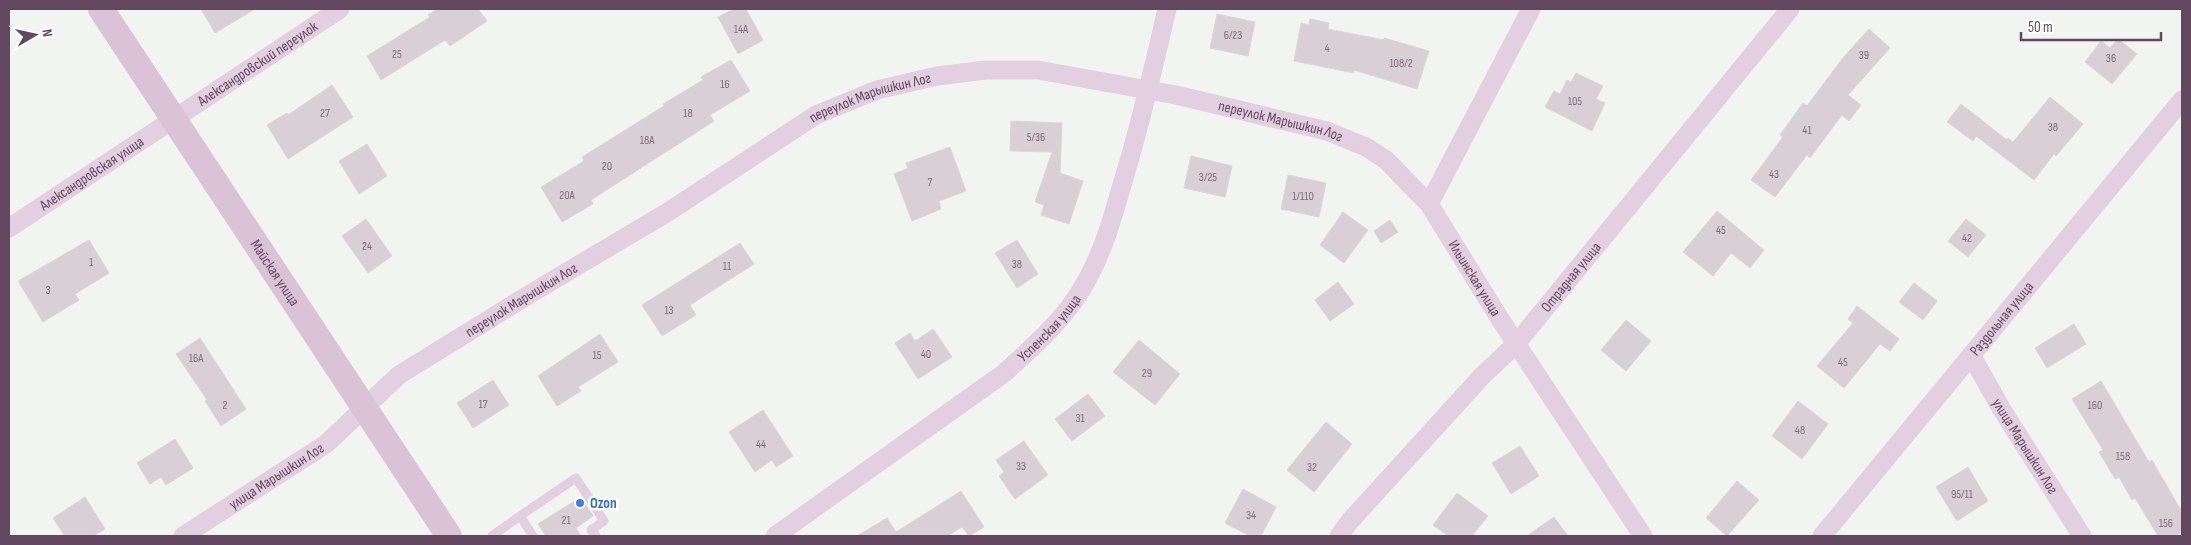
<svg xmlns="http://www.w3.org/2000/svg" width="2191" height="545" viewBox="0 0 2191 545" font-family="'Sofia Sans Condensed',sans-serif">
	<rect width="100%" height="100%" fill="#f2f4f1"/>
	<!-- building -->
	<path fill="#d9d0d6" stroke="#ddd5da" d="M201,9H255L215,33Z
		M437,9H478L487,21L450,46L445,40L381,80L367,56L430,17L428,15Z
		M734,9H746L763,40L738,54L718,17Z
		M1217,14L1255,22L1248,56L1210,48Z
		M1310,19L1329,23L1328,29L1384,40V38L1429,51L1417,89L1354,70V73L1294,61L1301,23L1309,25Z
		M1869,29L1890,48L1848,95L1861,105L1849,121L1842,115L1810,158L1807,155L1775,197L1751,180L1783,137L1780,135L1803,103L1807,106L1842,59Z
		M2118,39L2137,54L2112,84L2085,62L2101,41L2110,48Z
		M731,60L750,91L710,115L714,121L591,200L593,204L562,222L541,187L584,161L582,157L664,106L663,104L703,80L701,77Z
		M1576,73L1603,86L1596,99L1605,103L1592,131L1545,107L1554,91L1560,94L1567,80L1571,82Z
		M332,85L353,117L288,159L267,125L287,113L288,115Z
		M2050,97L2083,124L2056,156L2054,154L2034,180L1976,136L1973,141L1947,122L1961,104L2007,140L2008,138L2013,142Z
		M1011,121L1062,123L1060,173L1083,181L1069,224L1041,215L1044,205L1035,202L1052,152L1010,151Z
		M367,144L387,176L359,194L339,161Z
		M950,147L966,191L939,201L941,209L912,221L894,174L908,168L906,163Z
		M1191,156L1232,166L1225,197L1184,188Z
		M1288,175L1326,183L1319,217L1281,209Z
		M1717,211L1764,250L1750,268L1731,253L1713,276L1683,252Z
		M1343,212L1368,230L1344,263L1320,245Z
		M366,219L392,256L368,273L342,236Z
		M1966,219L1986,235L1968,257L1948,241Z
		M1390,220L1398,232L1381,243L1374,231Z
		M89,240L109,273L75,294L79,300L43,322L18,281Z
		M1017,240L1038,274L1017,288L995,253Z
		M740,243L754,264L690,305L696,315L662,336L642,305Z
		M1338,282L1354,304L1330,321L1315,300Z
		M1914,283L1937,301L1923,320L1899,302Z
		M1857,306L1899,339L1890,351L1880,344L1844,388L1817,366L1853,323L1848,319Z
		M1626,320L1651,341L1626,371L1601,350Z
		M2074,324L2086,344L2047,368L2035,348Z
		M933,329L952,357L918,379L895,343L910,333L915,341Z
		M600,334L618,362L578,387L581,391L557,406L538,376Z
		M200,338L246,409L221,426L205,401L207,400L176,354Z
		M1139,340L1180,374L1155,405L1113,372Z
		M493,380L509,405L473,428L457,403Z
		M2101,381L2149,462L2152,460L2182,512V532L2175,536H2158L2135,498L2132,500L2119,477L2115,479L2099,452L2103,450L2072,399Z
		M1088,394L1105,416L1072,441L1055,419Z
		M1798,401L1828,424L1802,459L1772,436Z
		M763,410L793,456L776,467L772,460L755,472L729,432Z
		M1326,422L1352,444L1314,492L1287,470Z
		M175,439L193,468L166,485L161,477L150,484L137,463Z
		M1024,441L1048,475L1015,499L999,476L1004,472L996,460Z
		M1520,446L1539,476L1511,494L1492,463Z
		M1968,467L1988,501L1957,521L1936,487Z
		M1737,481L1759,500L1727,536L1706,518Z
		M1243,489L1276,507L1261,536H1250L1225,523Z
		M961,491L984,527L969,536L962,527L947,536H857L887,518L896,532Z
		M1457,493L1488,516L1472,536H1448L1433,525Z
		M85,497L105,529L93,536H65L53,518Z
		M581,497L593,516L576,528L581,536H546L538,524Z
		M1554,517L1568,536H1527Z"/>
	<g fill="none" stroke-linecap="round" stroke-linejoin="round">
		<!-- lane -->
		<path stroke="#e2cfe0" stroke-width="9" d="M520,516L576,478L604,521L591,530L596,536
			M492,536L520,516L533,536"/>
		<!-- street -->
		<g stroke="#e2cfe0" stroke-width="19">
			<path d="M1429,204L1531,9"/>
			<path id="s1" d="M9,228L340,9"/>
			<path id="s2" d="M1971,355L2001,408L2082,536"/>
			<path id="s3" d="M183,536L326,444L399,375L535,291L668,212L816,115L877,90L937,76L986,70H1038L1176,95L1327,131L1366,147L1386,160L1429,204L1500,319L1643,536"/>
			<path id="s4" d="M775,536L1003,374C1034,346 1068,317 1088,278C1105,247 1114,212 1124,178C1141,122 1154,66 1167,9"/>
			<path id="s5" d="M1339,536L1350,521L1482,376L1516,344L1790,9"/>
			<path id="s6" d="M1822,536L2182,100"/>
		</g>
		<!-- secondary -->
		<path stroke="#dbc3d7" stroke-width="26" id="s7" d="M101,9L449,536"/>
	</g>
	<!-- markers -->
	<circle fill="#3f7fe0" stroke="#fff" stroke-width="2" cx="580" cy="503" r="5"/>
	<g text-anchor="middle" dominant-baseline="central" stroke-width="5" stroke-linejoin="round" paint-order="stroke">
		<!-- number labels -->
		<g font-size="12" fill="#7f6a7c">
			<text x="741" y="29">14А</text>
			<text x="1233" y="35">6/23</text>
			<text x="1327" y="48">4</text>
			<text x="397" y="54">25</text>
			<text x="1864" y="55">39</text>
			<text x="2111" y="58">36</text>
			<text x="1401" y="63">108/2</text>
			<text x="725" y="84">16</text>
			<text x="1575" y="101">105</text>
			<text x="325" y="113">27</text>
			<text x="688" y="113">18</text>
			<text x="2053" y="127">38</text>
			<text x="1807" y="130">41</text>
			<text x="1036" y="137">5/36</text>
			<text x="647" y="140">18А</text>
			<text x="607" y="166">20</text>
			<text x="1774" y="174">43</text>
			<text x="1208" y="177">3/25</text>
			<text x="930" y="182">7</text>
			<text x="567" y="195">20А</text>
			<text x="1303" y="196">1/110</text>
			<text x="1721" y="230">45</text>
			<text x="1967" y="238">42</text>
			<text x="367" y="246">24</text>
			<text x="91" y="262">1</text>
			<text x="1017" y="264">38</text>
			<text x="727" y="266">11</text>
			<text x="48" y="290">3</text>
			<text x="669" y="310">13</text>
			<text x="926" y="354">40</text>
			<text x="597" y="355">15</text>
			<text x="196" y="358">16А</text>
			<text x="1843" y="362">45</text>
			<text x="1147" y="373">29</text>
			<text x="483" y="404">17</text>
			<text x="225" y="405">2</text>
			<text x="2095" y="405">160</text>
			<text x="1080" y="418">31</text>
			<text x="1800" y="430">48</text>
			<text x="761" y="444">44</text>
			<text x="2123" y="456">158</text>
			<text x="1021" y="466">33</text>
			<text x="1312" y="467">32</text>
			<text x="1962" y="494">95/11</text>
			<text x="1251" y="515">34</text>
			<text x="566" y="520">21</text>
			<text x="2166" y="523">156</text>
		</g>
		<!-- street labels -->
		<g font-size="15" fill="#61485e" stroke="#fff">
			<text stroke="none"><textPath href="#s1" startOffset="298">Александровский переулок</textPath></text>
			<text stroke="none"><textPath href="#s3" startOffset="819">переулок Марышкин Лог</textPath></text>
			<text stroke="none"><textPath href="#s3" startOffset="1239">переулок Марышкин Лог</textPath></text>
			<text stroke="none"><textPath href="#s1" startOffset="99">Александровская улица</textPath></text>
			<text stroke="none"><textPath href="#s7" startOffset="316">Майская улица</textPath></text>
			<text stroke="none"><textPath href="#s3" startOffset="1501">Ильинская улица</textPath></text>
			<text stroke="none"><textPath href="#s5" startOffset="348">Отрадная улица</textPath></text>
			<text stroke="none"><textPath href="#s3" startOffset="414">переулок Марышкин Лог</textPath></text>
			<text stroke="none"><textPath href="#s6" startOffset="282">Раздольная улица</textPath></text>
			<text stroke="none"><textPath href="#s4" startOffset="345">Успенская улица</textPath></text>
			<text stroke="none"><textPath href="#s2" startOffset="106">улица Марышкин Лог</textPath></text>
			<text stroke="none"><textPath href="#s3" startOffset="111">улица Марышкин Лог</textPath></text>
		</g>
		<!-- shop labels -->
		<g font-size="15" font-weight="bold" fill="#366cbe" stroke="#fff" text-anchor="start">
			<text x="590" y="503">Ozon</text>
		</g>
	</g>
	<!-- border -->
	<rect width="2191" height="545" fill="none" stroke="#61485e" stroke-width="20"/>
	<!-- north arrow -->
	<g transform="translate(35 35) rotate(81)" stroke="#ffffff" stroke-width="4" paint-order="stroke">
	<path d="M0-4L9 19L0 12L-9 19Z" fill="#61485e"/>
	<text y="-8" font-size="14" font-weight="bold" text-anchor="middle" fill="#61485e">N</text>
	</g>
	<!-- scale -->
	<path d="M2021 32v8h140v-8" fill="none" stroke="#61485e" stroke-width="2.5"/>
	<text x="2028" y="32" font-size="15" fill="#61485e" stroke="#ffffff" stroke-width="4" paint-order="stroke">50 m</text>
</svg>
